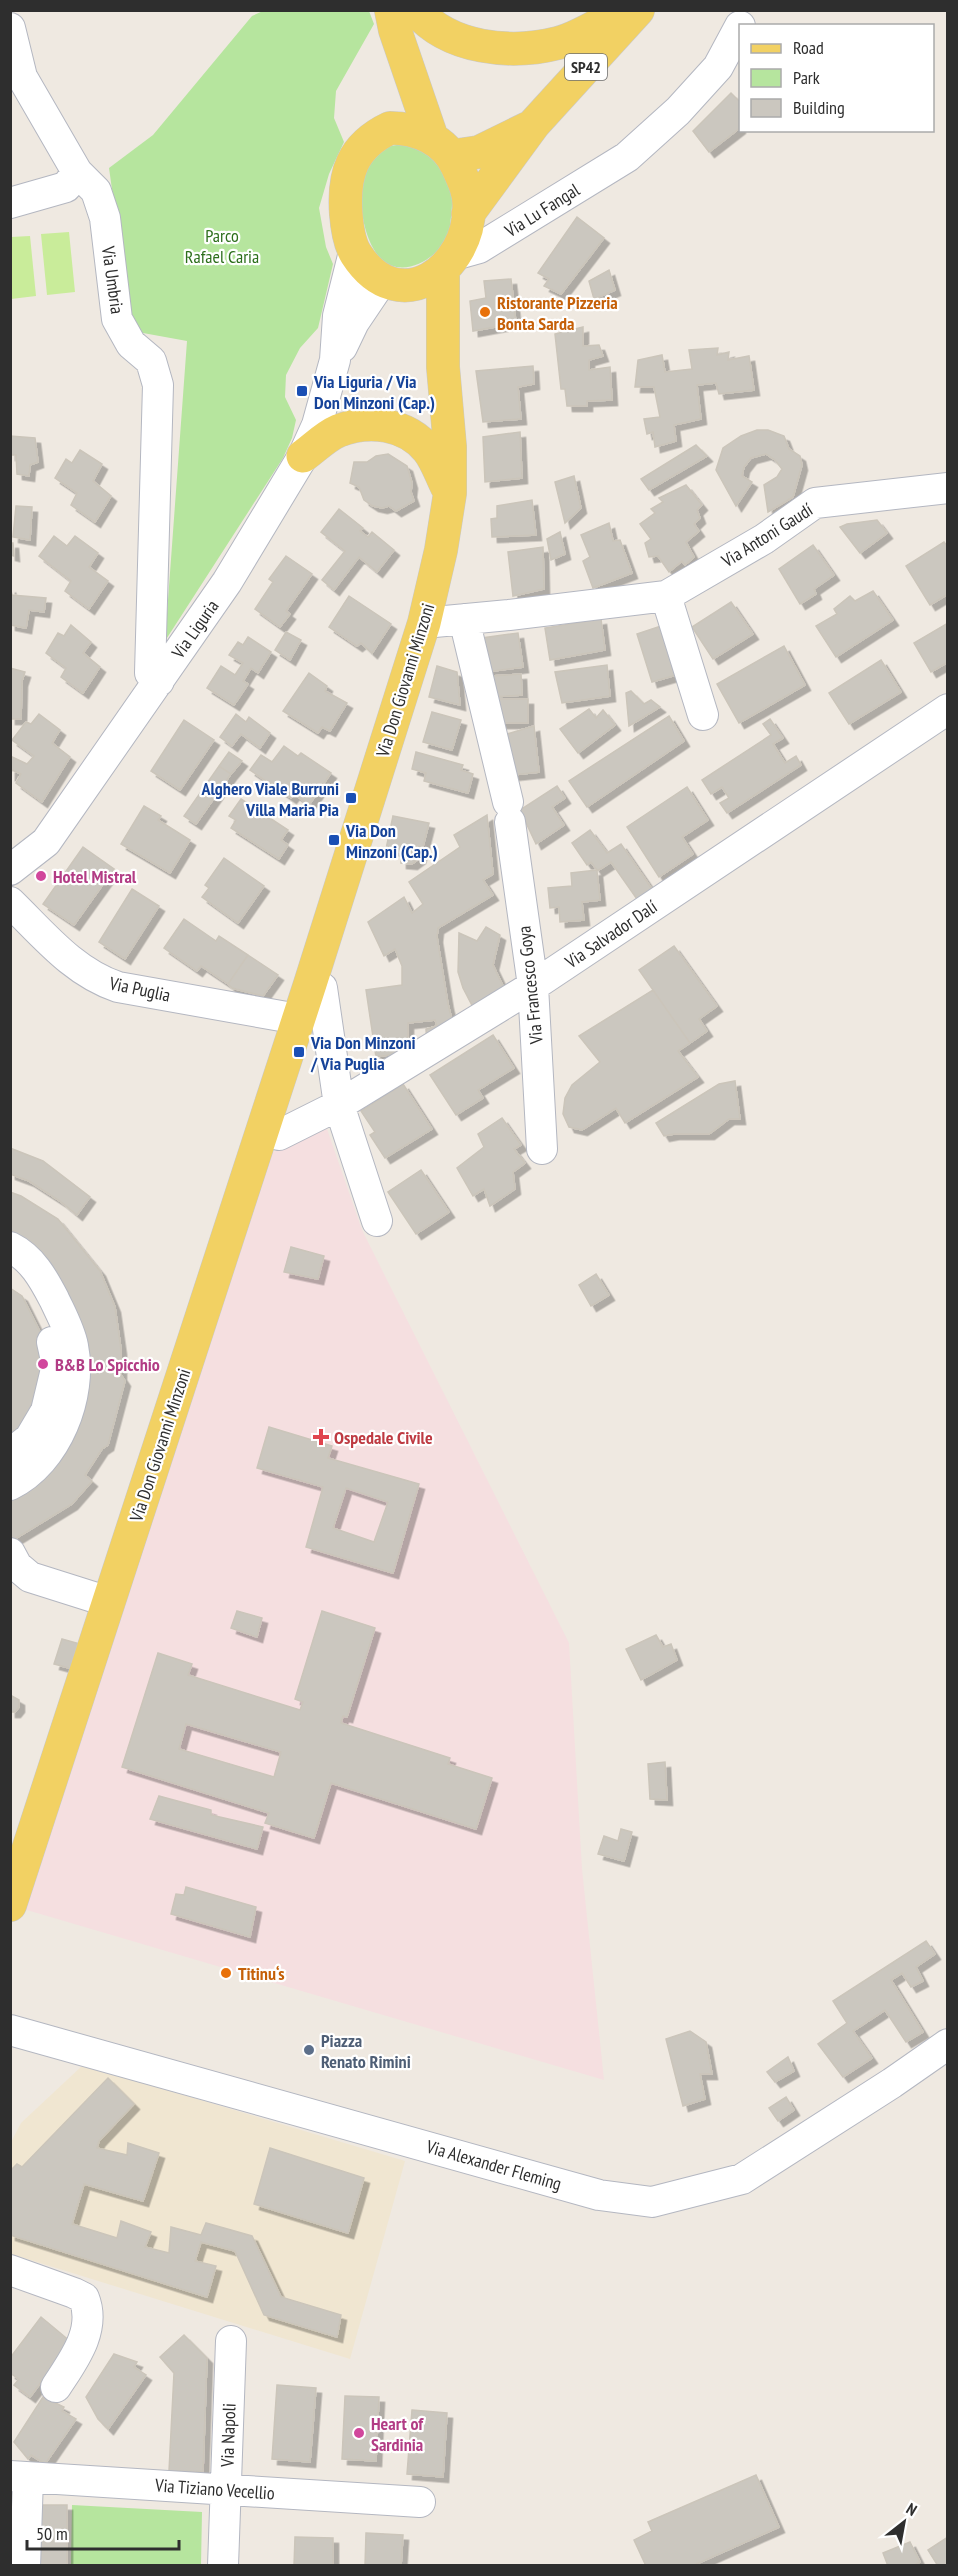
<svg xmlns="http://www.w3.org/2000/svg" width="958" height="2576" viewBox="0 0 958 2576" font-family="'PT Sans Narrow',sans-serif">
	<defs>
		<filter id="shadow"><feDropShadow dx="5.5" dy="5.5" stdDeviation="0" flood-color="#0004"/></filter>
	</defs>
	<rect width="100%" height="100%" fill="#efe9e1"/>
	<!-- education -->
	<path fill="#f0e6d1" d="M83,2065L405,2161L350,2359L11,2254L10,2144L21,2123Z"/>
	<!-- medical -->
	<path fill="#f5dfe0" d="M327,1129L362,1230L569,1643L582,1869L604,2080L20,1908L271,1153Z"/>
	<!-- green -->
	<path fill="#b6e59e" d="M263,11H369L374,24L336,91L334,118L344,142L329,174L319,208L326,247L333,264L318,328L300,348L286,375L285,397L296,420L292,438L283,458L165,641L187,341L132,331L109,168L153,135L252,16Z
		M417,143C443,168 456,177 451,217C450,224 450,233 446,239C435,260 402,279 381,259C359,237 350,167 381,150C391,144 405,144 417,143Z
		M72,2505L202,2512L201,2565H71Z"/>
	<!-- pitch -->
	<path fill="#c9ec9a" d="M69,232L75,292L47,295L41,234Z
		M30,236L36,296L11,299V237Z"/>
	<!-- building -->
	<path fill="#cbc7bf" stroke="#cbc5ba" stroke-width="1.5" fill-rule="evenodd" filter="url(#shadow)" d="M731,93L740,102L739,118L740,128L709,152L693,131Z
		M577,217L604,238L561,294L544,286L549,279L538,273Z
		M609,270L615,290L594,299L589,281Z
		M511,279L516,323L473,331L470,301L486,298L484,281Z
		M583,327V346L599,345L603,356L589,360V370L610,367L612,400L587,401V406H567L565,389H561L555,334Z
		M718,348L717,355L729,352L728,360L749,356L754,390L719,394L716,383L697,385L701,419L674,425L676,441L655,447L653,432L647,434L644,419L660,417L654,387H635L638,360L662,355L665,372L692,369L689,350Z
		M533,366L534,384L518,387L521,419L483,422L476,371Z
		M757,430H768L784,436L789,449L800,456L802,465L793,497L768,512L764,485L777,477L782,469L775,460L766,454L751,458L744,467L742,476L752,482L736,506L716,470L723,448L741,436Z
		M520,432L522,478L485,482L483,437Z
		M10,436L35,438L38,462L30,465L29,476L17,474L16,455H10Z
		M696,445L707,456L649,490L641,479Z
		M80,450L102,464L93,481L111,496L95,522L71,505L77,493L55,478L66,459L72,463Z
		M388,454L407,466L412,483L411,492L414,501L396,511L389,506L382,508L373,506L364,500L359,487L350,483L354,462H367L376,456Z
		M574,476L581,508L565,523L555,482Z
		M686,485L702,505L697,510L700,518L694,524L699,531L686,542L694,557L685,565L682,561L669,572L658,556L649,557L645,543L651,539L640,524L655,513L651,509L663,502L659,498Z
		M532,500L536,535L492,537L491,519L497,518V506Z
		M16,506L32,507L30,540L13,537Z
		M339,509L363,528L360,531L368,537L372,532L394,550L377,572L359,557L334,590L322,580L345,551L321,532Z
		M877,520L887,533L860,553L840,527L847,524Z
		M609,523L613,541L620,540L632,573L593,588L583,561L590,557L581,535Z
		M560,532L565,554L551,560L547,539Z
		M54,536L67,546L75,536L98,553L89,567L108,581L89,609L65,591L71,581L39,556Z
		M944,542L948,547V594L930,605L906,566Z
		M10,543H13L14,556L10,555Z
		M813,545L834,575L814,589L816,594L800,604L779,569Z
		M543,547L544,589L513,596L508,552Z
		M286,556L312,574L286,611L290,614L280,627L255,609L273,582L269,579Z
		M10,587L12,595L46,598L44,612L29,610L26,628L10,625Z
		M873,591L893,620L836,657L816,626L837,614L834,609L850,596L855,601Z
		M349,596L391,624L372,653L361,643L357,646L329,627Z
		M731,602L753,634L713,659L692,627Z
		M601,619L605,650L550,660L545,628Z
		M948,623V662L931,672L914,643Z
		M71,625L91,642L83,653L100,667L83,693L61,677L66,668L46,653L58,633L64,636Z
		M664,625L676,675L652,682L637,634Z
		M286,632L301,640L290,660L275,650Z
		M518,633L523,667L487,672L482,638Z
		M248,637L271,652L258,673L251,668L243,681L248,684L234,705L207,688L221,666L235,675L243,663L229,655L238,642L243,645Z
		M784,646L805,685L739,723L717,684Z
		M881,660L901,692L849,724L829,693Z
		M607,665L610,696L562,703L555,672Z
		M437,666L457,672L460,705L429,697Z
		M10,668L25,672L22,681L21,719H10Z
		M309,673L327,686L325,691L347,703L330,731L322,727L318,733L283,711Z
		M521,674L522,695L494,697L492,676Z
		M631,691L644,704L651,700L660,707L629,726L626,693Z
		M492,699H528V723H493Z
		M589,709L596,718L603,710L615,725L578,753L560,729Z
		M432,712L461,720L452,750L423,742Z
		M39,714L60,730L52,743L70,757L42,802L16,783L21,774L12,770L10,776V756L27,764L34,756L12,740L26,722L31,724Z
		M236,714L246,722L249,717L270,733L260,748L241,734L232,746L220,737Z
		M669,716L684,741L587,807L569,781Z
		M770,719L783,738L773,744L785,763L796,756L801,765L727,813L720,803L729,798L722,787L711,794L702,780L771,735L763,724Z
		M184,720L214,740L180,790L151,771Z
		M534,726L539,772L513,775L507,734Z
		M284,746L298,756L301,753L331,773L309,805L294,794L291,798L250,770L261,755L272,762Z
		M229,752L242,761L231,774L219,766Z
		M416,752L463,765L461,770L473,774L468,793L424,781L426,773L412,769Z
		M219,766L231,774L196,824L184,816Z
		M557,786L565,798L552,807L564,825L536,844L520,810Z
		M687,787L708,820L682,837L693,854L659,877L627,827Z
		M241,799L288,830L281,840L288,845L279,859L231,828L236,820L229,816Z
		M144,806L161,816L158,820L190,840L170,873L121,844Z
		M487,815L493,874L483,880L493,895L438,928L437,937L448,1004L454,1028L427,1045L426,1029L437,1026L435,1020L408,1023V1052L376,1057L366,990L402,985V966L395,949L384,956L368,922L404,897L412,913L423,904L409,882L460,847L454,835Z
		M393,816L429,823L420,858L412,864L401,863V852L386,849Z
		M590,830L607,853L621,844L654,892L639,902L611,862L597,871L600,900L582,902L584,920L560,922L559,907L550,908L548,888L572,886L571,873L597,870L591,862L587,865L572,843Z
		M83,847L114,869L74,925L43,904Z
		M224,858L264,886L238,923L202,897L209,888L205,885Z
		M132,889L159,906L125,959L99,942Z
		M184,919L216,941L219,936L248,955L228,984L201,966L197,971L164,948Z
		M486,927L500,935L493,965L503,986L476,1013L463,988L458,972L459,933L477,941Z
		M674,946L717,1006L699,1019L707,1031L690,1043L639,970Z
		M248,955L278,975L263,996L232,988L228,984Z
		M653,990L690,1043L678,1051L698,1077L625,1123L616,1108L582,1130L569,1127L563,1114L565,1098L572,1085L600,1062L579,1036Z
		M493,1035L514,1068L478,1090L483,1098L456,1115L430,1075Z
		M735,1081L740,1119H729L709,1134H674L664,1136L656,1123L719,1084Z
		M403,1084L432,1129L385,1158L370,1135L375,1132L361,1111Z
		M502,1118L521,1145L514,1149L525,1163L513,1172L515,1189L490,1206L484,1189L473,1196L457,1168L484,1147L478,1134Z
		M10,1148L43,1161L90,1197L77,1215L60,1201L29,1181L10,1174Z
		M421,1170L449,1212L416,1234L388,1192Z
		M10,1192L21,1196L58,1219L100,1271L115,1307L121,1349V1375L125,1381L108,1445L102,1449L85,1475L92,1481L72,1504L10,1542V1499L86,1388L10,1237Z
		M291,1247L324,1256L318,1279L284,1272Z
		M596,1274L609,1295L591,1306L579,1285Z
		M10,1288L22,1296L41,1334L46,1381L10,1445Z
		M269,1427L332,1446L328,1458L419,1484L393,1573L306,1547L323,1487L257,1468ZM346,1488L388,1502L374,1542L333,1528Z
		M237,1611L262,1618L257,1637L231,1628Z
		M322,1611L375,1628L347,1717L343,1716L341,1723L450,1758L448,1764L492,1778L476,1829L331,1783L314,1838L265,1823L269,1813L122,1767L158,1653L192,1664L188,1675L300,1710L303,1702L295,1699ZM186,1724L281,1752L274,1777L179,1749Z
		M656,1635L663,1647L671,1644L677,1660L641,1680L626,1649Z
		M62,1639L80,1644L73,1669L54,1664Z
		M10,1695L19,1700V1707L15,1712H10Z
		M665,1762L667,1800L650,1799L648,1764Z
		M159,1796L211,1810V1815L263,1827L257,1849L150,1819Z
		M621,1829L632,1832L624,1861L598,1854L604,1836L618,1841Z
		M186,1887L256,1907L250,1937L171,1914L176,1894L184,1895Z
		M926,1941L935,1954L916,1967L923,1981L911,1987L902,1973L891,1980L923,2032L906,2042L885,2010L853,2031L872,2058L843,2077L818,2044L847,2023L833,2001Z
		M690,2031L706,2042L712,2074H700L705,2099L683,2106L666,2039Z
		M788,2057L794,2071L775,2082L767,2072Z
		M108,2078L134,2104L99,2141L97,2148L127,2155L128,2143L159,2153L143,2201L84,2184L72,2224L117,2238L121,2221L151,2232L145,2247L169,2253L171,2227L201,2235L206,2223L252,2236L281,2297L341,2315L337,2337L264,2315L235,2251L201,2242L195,2261L216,2266L207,2297L10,2235V2171L17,2164L22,2167Z
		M786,2097L794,2110L778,2121L769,2108Z
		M270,2148L364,2178L348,2233L254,2204Z
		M41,2317L71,2342L30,2397L14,2385L19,2379L10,2373V2358Z
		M184,2335L207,2358L203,2472L169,2471L174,2373L160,2357Z
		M114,2354L137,2362L134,2367L146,2375L108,2429L98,2419L86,2397Z
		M277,2385L316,2388L310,2462L272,2459Z
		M345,2396L379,2397L376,2461L342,2459Z
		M43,2397L64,2407L62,2411L76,2419L45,2464L31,2455L28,2459L14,2442Z
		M412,2410L447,2413L443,2477L407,2474Z
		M756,2475L779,2527L692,2566H646L634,2540L652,2531L648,2522Z
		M37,2505H67V2566H37Z
		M366,2533L403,2535L401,2566H365Z
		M295,2537L333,2538V2566H294Z
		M948,2537V2566H938L928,2550Z
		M910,2542L920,2562L913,2566H888L883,2553Z"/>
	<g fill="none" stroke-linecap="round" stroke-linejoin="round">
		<defs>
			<path id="minor" d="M10,28L22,77L77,172L96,191L105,218L117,319L131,344L151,361L158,385L150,673L159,681
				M10,203L66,187L77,172
				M454,255L479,248L627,157L678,111L718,67L740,26
				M342,347L354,322L383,279
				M666,596L703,715
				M464,619L508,802
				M424,623L509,615L666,596L764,539L815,503L948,488
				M510,822L533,986L542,1149
				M10,870L46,842L227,582L303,456L317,425L335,360L338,316L354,252
				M10,902C43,934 73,972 118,987L298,1019
				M310,984L322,988L339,1105L377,1221
				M263,1131L279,1135L339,1105L533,986L948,709
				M10,1247C32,1258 43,1278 54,1299C61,1314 70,1330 73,1346C83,1396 57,1462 10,1485
				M10,1454L30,1438L46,1411L57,1365L52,1342
				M10,1553L17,1566L30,1577L109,1602
				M10,2030L599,2195L652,2202L742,2179L892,2083L948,2044
				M10,2270L74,2293L84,2298C97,2331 72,2362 56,2387
				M10,2476L420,2502
				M25,2566L28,2478
				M223,2566L231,2341"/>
			<path id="major" d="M391,10L395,30L432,138
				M416,10C449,49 511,55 558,43C581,37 604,21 625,10
				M390,128C418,128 445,140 457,166C463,179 469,191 469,205C471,269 399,321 356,254C349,243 347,227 346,214C343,174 352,146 390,128Z
				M452,156L479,152L528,128
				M468,214L534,124L638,10
				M303,456C314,448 326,436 338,431C369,419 406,423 428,450C436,460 441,475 447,487
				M10,1905L310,984L424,623L441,550L450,493V447L443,367V269"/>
		</defs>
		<!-- minor casing -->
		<use href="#minor" stroke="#b4b7c1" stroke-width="32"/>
		<!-- major casing -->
		<use href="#major" stroke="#c9c9c9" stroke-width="34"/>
		<!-- minor -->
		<use href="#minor" stroke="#fff" stroke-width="30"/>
		<!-- major -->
		<use href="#major" stroke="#f2d163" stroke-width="33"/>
	</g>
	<!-- markers -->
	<g fill="#e8710a" stroke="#fff" stroke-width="2">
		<circle cx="485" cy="312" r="6"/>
		<circle cx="226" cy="1973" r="6"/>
	</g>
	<g fill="#1a4fb4" stroke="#fff" stroke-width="2">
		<rect x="296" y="385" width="12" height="12" rx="3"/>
		<rect x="345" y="792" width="12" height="12" rx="3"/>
		<rect x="328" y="834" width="12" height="12" rx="3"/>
		<rect x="293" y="1046" width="12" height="12" rx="3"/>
	</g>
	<g fill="#d1479c" stroke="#fff" stroke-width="2">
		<circle cx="41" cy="876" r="6"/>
		<circle cx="43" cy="1364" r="6"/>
		<circle cx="359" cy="2433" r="6"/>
	</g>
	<path fill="#e0444e" stroke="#fff" stroke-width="2" d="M318 1428h6v6h6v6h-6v6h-6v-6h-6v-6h6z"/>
	<circle fill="#5c6f8a" stroke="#fff" stroke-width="2" cx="309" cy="2050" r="6"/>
	<g text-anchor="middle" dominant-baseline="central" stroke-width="4.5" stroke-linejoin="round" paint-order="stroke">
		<!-- shield labels -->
		<rect fill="#fff" stroke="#6d6d6d" stroke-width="1.5" x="565" y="54" width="42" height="26" rx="4.5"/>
		<g font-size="16" font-weight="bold" fill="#2e2e2e">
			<text x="586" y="67">SP42</text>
		</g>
		<!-- street labels -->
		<g font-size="18" fill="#2e2e2e" stroke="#fff">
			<text transform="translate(542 210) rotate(-32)">Via Lu Fangal</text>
			<text transform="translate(113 280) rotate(82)">Via Umbria</text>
			<text transform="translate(767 535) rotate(-32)">Via Antoni Gaudí</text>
			<text transform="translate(195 629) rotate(-55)">Via Liguria</text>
			<text transform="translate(405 680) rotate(-73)">Via Don Giovanni Minzoni</text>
			<text transform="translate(611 934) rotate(-34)">Via Salvador Dalí</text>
			<text transform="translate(530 985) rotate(-96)">Via Francesco Goya</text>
			<text transform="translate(140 989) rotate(12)">Via Puglia</text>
			<text transform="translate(160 1445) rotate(-72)">Via Don Giovanni Minzoni</text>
			<text transform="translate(494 2165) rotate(16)">Via Alexander Fleming</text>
			<text transform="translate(228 2435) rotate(-88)">Via Napoli</text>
			<text transform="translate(215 2489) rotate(4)">Via Tiziano Vecellio</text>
		</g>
		<!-- park labels -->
		<g font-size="18" fill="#2c6e1b" stroke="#fff">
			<text x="222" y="235">Parco<tspan x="222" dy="21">Rafael Caria</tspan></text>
		</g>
		<!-- food labels -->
		<g font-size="18" font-weight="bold" fill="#c56008" stroke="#fff" text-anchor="start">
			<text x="497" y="302">Ristorante Pizzeria<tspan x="497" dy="21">Bonta Sarda</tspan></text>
			<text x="238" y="1973">Titinu‘s</text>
		</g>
		<!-- transit labels -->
		<g font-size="18" font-weight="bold" fill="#164399" stroke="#fff" text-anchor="start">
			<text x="314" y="381">Via Liguria / Via<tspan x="314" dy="21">Don Minzoni (Cap.)</tspan></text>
			<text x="339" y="788" text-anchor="end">Alghero Viale Burruni<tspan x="339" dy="21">Villa Maria Pia</tspan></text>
			<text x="346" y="830">Via Don<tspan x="346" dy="21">Minzoni (Cap.)</tspan></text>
			<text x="311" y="1042">Via Don Minzoni<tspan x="311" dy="21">/ Via Puglia</tspan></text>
		</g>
		<!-- hotel labels -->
		<g font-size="18" font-weight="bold" fill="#b23c85" stroke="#fff" text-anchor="start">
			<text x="53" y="876">Hotel Mistral</text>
			<text x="55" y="1364">B&amp;B Lo Spicchio</text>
			<text x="371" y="2423">Heart of<tspan x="371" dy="21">Sardinia</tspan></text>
		</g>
		<!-- health labels -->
		<g font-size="18" font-weight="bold" fill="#be3a42" stroke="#fff" text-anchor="start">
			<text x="334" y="1437">Ospedale Civile</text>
		</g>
		<!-- service labels -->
		<g font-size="18" font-weight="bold" fill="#4e5e75" stroke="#fff" text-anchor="start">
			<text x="321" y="2040">Piazza<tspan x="321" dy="21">Renato Rimini</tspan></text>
		</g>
	</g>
	<!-- border -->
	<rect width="958" height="2576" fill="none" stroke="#2e2e2e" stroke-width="24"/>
	<!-- legend -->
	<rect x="739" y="24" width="195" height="108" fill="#ffffff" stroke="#ababab" stroke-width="1.5"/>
	<rect x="751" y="44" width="30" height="9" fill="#f2d163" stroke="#ababab" stroke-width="1.5"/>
	<text x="793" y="54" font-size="18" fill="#2e2e2e">Road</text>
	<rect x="751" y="69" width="30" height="18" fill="#b6e59e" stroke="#ababab" stroke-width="1.5"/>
	<text x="793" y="84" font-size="18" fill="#2e2e2e">Park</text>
	<rect x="751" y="99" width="30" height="18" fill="#cbc7bf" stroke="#ababab" stroke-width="1.5"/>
	<text x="793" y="114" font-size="18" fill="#2e2e2e">Building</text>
	<!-- north arrow -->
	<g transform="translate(904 2522) rotate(31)" stroke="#ffffff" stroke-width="4.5" paint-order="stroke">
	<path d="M0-4.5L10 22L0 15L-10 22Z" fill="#2e2e2e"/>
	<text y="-9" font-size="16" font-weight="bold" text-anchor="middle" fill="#2e2e2e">N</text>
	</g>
	<!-- scale -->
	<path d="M27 2540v9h152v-9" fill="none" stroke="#2e2e2e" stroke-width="3"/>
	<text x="36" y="2540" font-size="18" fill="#2e2e2e" stroke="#ffffff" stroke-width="4.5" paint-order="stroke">50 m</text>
</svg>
